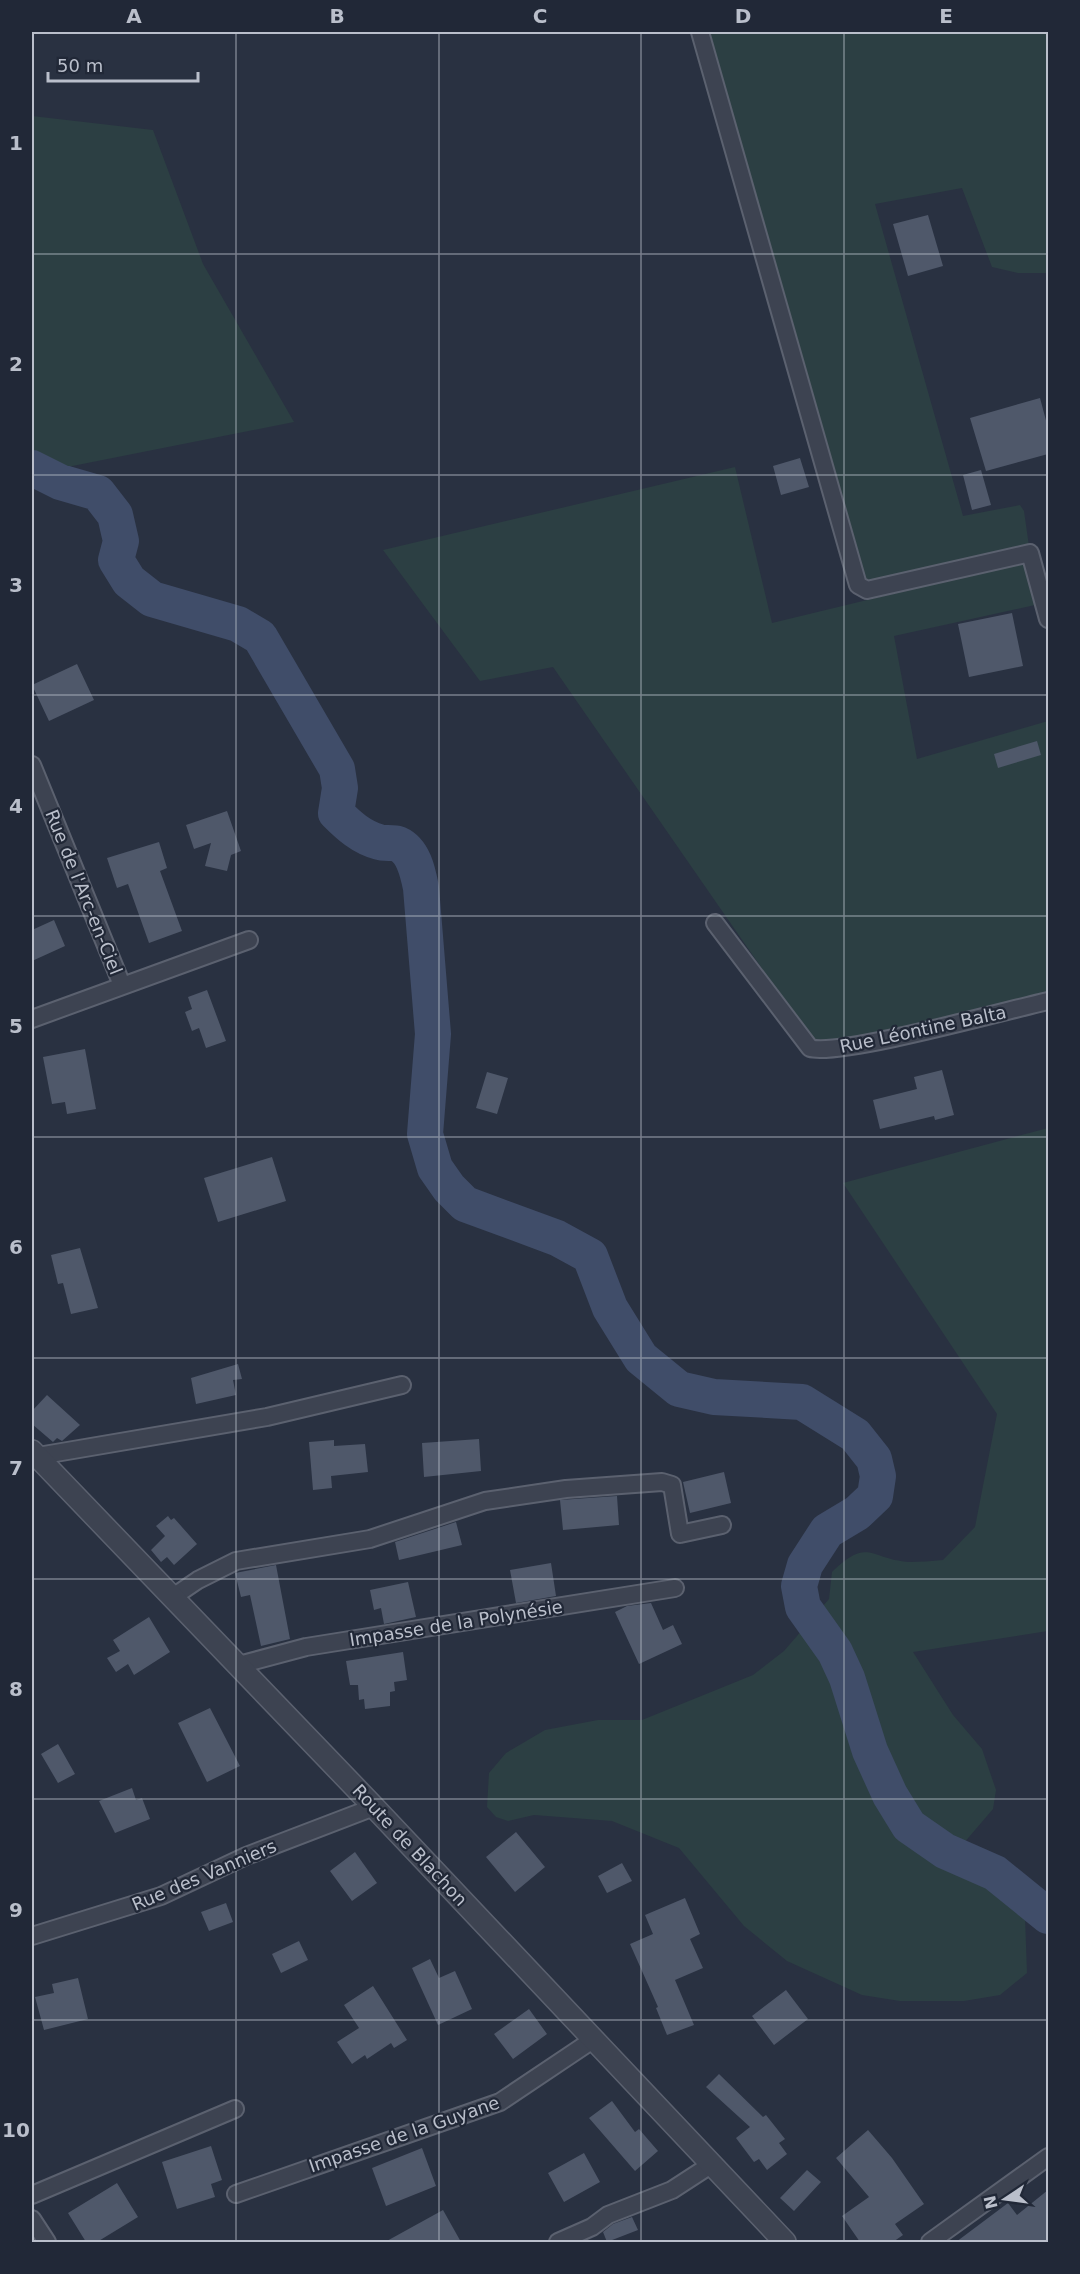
<svg xmlns="http://www.w3.org/2000/svg" width="1080" height="2274" viewBox="0 0 1080 2274" font-family="'DejaVu Sans',sans-serif">
	<rect width="100%" height="100%" fill="#293141"/>
	<!-- green -->
	<path fill="#2c3f43" d="M700,32H1048V273H1018L992,267L962,188L875,204L963,516L1020,505L1024,511L1030,553L867,590Z
		M32,116L153,130L203,264L294,422L32,474Z
		M735,467L772,623L1032,560L1044,603L894,636L917,759L1048,721V1001L822,1044L808,1035L553,667L480,681L383,550Z
		M1048,1128V1631L913,1652L953,1715L982,1749L996,1790L993,1809L963,1844L966,1869L991,1884L1025,1917L1027,1973L1000,1995L964,2001H900L862,1995L787,1961L744,1926L679,1848L612,1821L534,1815L508,1821L496,1817L487,1807L489,1773L506,1753L545,1730L598,1720H642L753,1675L784,1651L829,1599L832,1572C869,1536 870,1560 910,1562C920,1562 932,1561 943,1560L975,1527L997,1414L843,1183Z"/>
	<g fill="none" stroke-linecap="round" stroke-linejoin="round">
		<!-- river -->
		<path stroke="#404d69" stroke-width="36" d="M32,468L60,482L98,493L115,515L121,541L116,560L129,581L152,599L238,624L260,637L337,769L340,788L336,813C349,826 361,837 379,842C385,844 392,842 398,844C414,851 418,873 421,888L433,1034L425,1134L435,1168L449,1188L465,1204L557,1238L590,1256L610,1308L641,1358L679,1389L714,1397L802,1402L855,1435L874,1459L878,1476L875,1496L857,1513L827,1531L805,1565L799,1586L803,1607L835,1652L847,1678L870,1751L890,1795L909,1826L945,1851L995,1873L1048,1916"/>
	</g>
	<!-- building -->
	<path fill="#4f586a" d="M928,215L943,266L908,276L893,224Z
		M1040,398L1048,428V454L986,471L970,418Z
		M800,458L809,487L781,495L773,466Z
		M981,470L991,505L972,510L963,475Z
		M1012,613L1023,666L969,677L958,624Z
		M77,664L94,700L49,721L32,685Z
		M1037,741L1041,755L998,768L994,754Z
		M227,811L241,851L231,855L227,871L205,866L211,843L194,849L186,825Z
		M159,842L167,868L160,871L182,931L149,943L128,884L117,888L107,858Z
		M54,920L65,946L32,961V930Z
		M207,990L226,1041L206,1048L199,1028L192,1031L185,1012L192,1009L188,997Z
		M85,1049L96,1109L67,1114L65,1102L52,1104L43,1057Z
		M942,1070L954,1115L935,1120L934,1116L880,1129L873,1100L917,1089L914,1077Z
		M487,1072L508,1078L497,1114L476,1108Z
		M272,1157L286,1201L218,1222L204,1178Z
		M80,1248L98,1308L71,1314L63,1283L58,1284L51,1255Z
		M238,1364L242,1379L233,1380L236,1395L196,1404L191,1378Z
		M47,1395L80,1425L62,1441L57,1438L53,1442L32,1424V1411Z
		M479,1439L481,1471L424,1477L422,1443Z
		M334,1440V1446L365,1444L368,1472L331,1476L332,1488L313,1490L309,1442Z
		M724,1472L731,1503L690,1513L683,1482Z
		M617,1496L619,1525L563,1530L560,1500Z
		M168,1516L171,1520L174,1518L197,1544L174,1565L167,1557L161,1562L151,1550L165,1536L156,1526Z
		M456,1522L462,1545L399,1560L395,1542Z
		M551,1563L556,1596L516,1603L510,1570Z
		M276,1565L290,1639L261,1646L250,1595L241,1597L235,1573Z
		M408,1582L416,1617L384,1624L381,1608L374,1610L370,1590Z
		M651,1603L663,1630L673,1625L682,1644L639,1664L615,1612L627,1606Z
		M149,1617L170,1652L134,1675L128,1664L116,1672L107,1658L120,1651L113,1640Z
		M403,1652L407,1680L394,1682L395,1691L390,1692V1706L365,1709L364,1699L359,1700L358,1685H350L346,1661Z
		M210,1708L240,1766L207,1782L178,1723Z
		M58,1744L75,1774L58,1783L41,1754Z
		M132,1788L136,1800L142,1798L150,1819L115,1833L99,1801Z
		M516,1832L545,1867L515,1892L486,1857Z
		M355,1852L377,1883L352,1901L330,1871Z
		M622,1863L632,1881L607,1893L598,1876Z
		M685,1898L700,1934L690,1939L703,1968L675,1980L694,2025L667,2035L656,2008L658,2007L630,1944L653,1934L645,1915Z
		M226,1903L233,1922L209,1931L201,1912Z
		M299,1941L308,1960L281,1973L272,1954Z
		M430,1959L439,1978L455,1971L472,2009L438,2025L412,1968Z
		M78,1978L88,2019L44,2030L35,1997L54,1993L52,1984Z
		M373,1986L407,2040L394,2048L391,2043L367,2059L365,2055L352,2064L337,2042L359,2028L344,2005Z
		M786,1990L808,2019L774,2045L752,2016Z
		M529,2009L547,2034L513,2059L494,2034Z
		M719,2074L763,2117L766,2115L785,2139L779,2143L787,2154L767,2170L759,2159L754,2162L736,2138L750,2127L706,2087Z
		M612,2101L635,2132L639,2129L658,2151L635,2171L589,2118Z
		M868,2130L892,2158L924,2204L895,2224L903,2235L893,2242H860L842,2216L869,2197L836,2158Z
		M211,2146L222,2180L211,2184L215,2197L177,2209L162,2162Z
		M422,2148L436,2186L386,2206L372,2168Z
		M584,2153L600,2182L564,2202L548,2173Z
		M807,2170L821,2182L794,2211L780,2198Z
		M117,2183L138,2217L97,2242H86L68,2213Z
		M1048,2190V2242H956L1008,2203L1017,2215Z
		M443,2210L461,2242H385Z
		M632,2217L638,2230L607,2242L603,2232L613,2224Z"/>
	<g fill="none" stroke-linecap="round" stroke-linejoin="round">
		<defs>
			<path id="minor" d="M700,32L858,585L867,590L1030,553L1048,619
				M32,765L122,985
				M715,923L810,1048C838,1057 1008,1010 1048,1001
				M32,1019L249,940
				M38,1456L267,1417L402,1385
				M173,1597L198,1580L236,1561L370,1539L485,1501L566,1489L662,1482L672,1485L680,1534L722,1525
				M239,1665L306,1647L675,1588
				M32,1936L161,1896L246,1856L374,1807
				M236,2194L500,2102L594,2039
				M32,2195L235,2109
				M32,2219L47,2242
				M558,2242L592,2227L608,2215L672,2190L712,2164
				M930,2242L1048,2157"/>
			<path id="tertiary" d="M32,1451L374,1807L785,2242"/>
		</defs>
		<!-- minor casing -->
		<use href="#minor" stroke="#5b616f" stroke-width="20"/>
		<!-- tertiary casing -->
		<use href="#tertiary" stroke="#5b616f" stroke-width="24"/>
		<!-- minor -->
		<use href="#minor" stroke="#3d4351" stroke-width="16"/>
		<!-- tertiary -->
		<use href="#tertiary" stroke="#3d4351" stroke-width="21"/>
	</g>
	<!-- grid -->
	<path fill="none" stroke="#babfcb" stroke-width="1.5" stroke-opacity="0.55" d="M236,32V2242M439,32V2242M641,32V2242M844,32V2242M32,254H1048M32,475H1048M32,695H1048M32,916H1048M32,1137H1048M32,1358H1048M32,1579H1048M32,1799H1048M32,2020H1048"/>
	<g text-anchor="middle" dominant-baseline="central" stroke-width="4.5" stroke-linejoin="round" paint-order="stroke">
		<!-- street labels -->
		<g font-size="18" fill="#babfcb" stroke="#212837">
			<text transform="translate(84 892) rotate(68)">Rue de l'Arc-en-Ciel</text>
			<text transform="translate(923 1029) rotate(-12)">Rue Léontine Balta</text>
			<text transform="translate(456 1623) rotate(-9)">Impasse de la Polynésie</text>
			<text transform="translate(410 1845) rotate(47)">Route de Blachon</text>
			<text transform="translate(204 1875) rotate(-23)">Rue des Vanniers</text>
			<text transform="translate(404 2134) rotate(-19)">Impasse de la Guyane</text>
		</g>
	</g>
	<!-- border -->
	<rect width="1080" height="2274" fill="none" stroke="#212837" stroke-width="66"/>
	<!-- north arrow -->
	<g transform="translate(1005 2199) rotate(257)" stroke="#212837" stroke-width="4.5" paint-order="stroke">
	<path d="M0-4.5L10 22L0 15L-10 22Z" fill="#babfcb"/>
	<text y="-9" font-size="16" font-weight="bold" text-anchor="middle" fill="#babfcb">N</text>
	</g>
	<!-- scale -->
	<path d="M48 72v9h150v-9" fill="none" stroke="#babfcb" stroke-width="3"/>
	<text x="57" y="72" font-size="18" fill="#babfcb" stroke="#212837" stroke-width="4.5" paint-order="stroke">50 m</text>
	<rect x="33" y="33" width="1014" height="2208" fill="none" stroke="#babfcb" stroke-width="2"/>
	<g font-size="20" text-anchor="middle" font-weight="bold" fill="#babfcb">
		<text x="134" y="23">A</text>
		<text x="337" y="23">B</text>
		<text x="540" y="23">C</text>
		<text x="743" y="23">D</text>
		<text x="946" y="23">E</text>
		<text x="16" y="150">1</text>
		<text x="16" y="371">2</text>
		<text x="16" y="592">3</text>
		<text x="16" y="813">4</text>
		<text x="16" y="1033">5</text>
		<text x="16" y="1254">6</text>
		<text x="16" y="1475">7</text>
		<text x="16" y="1696">8</text>
		<text x="16" y="1917">9</text>
		<text x="16" y="2137">10</text>
	</g>
</svg>
